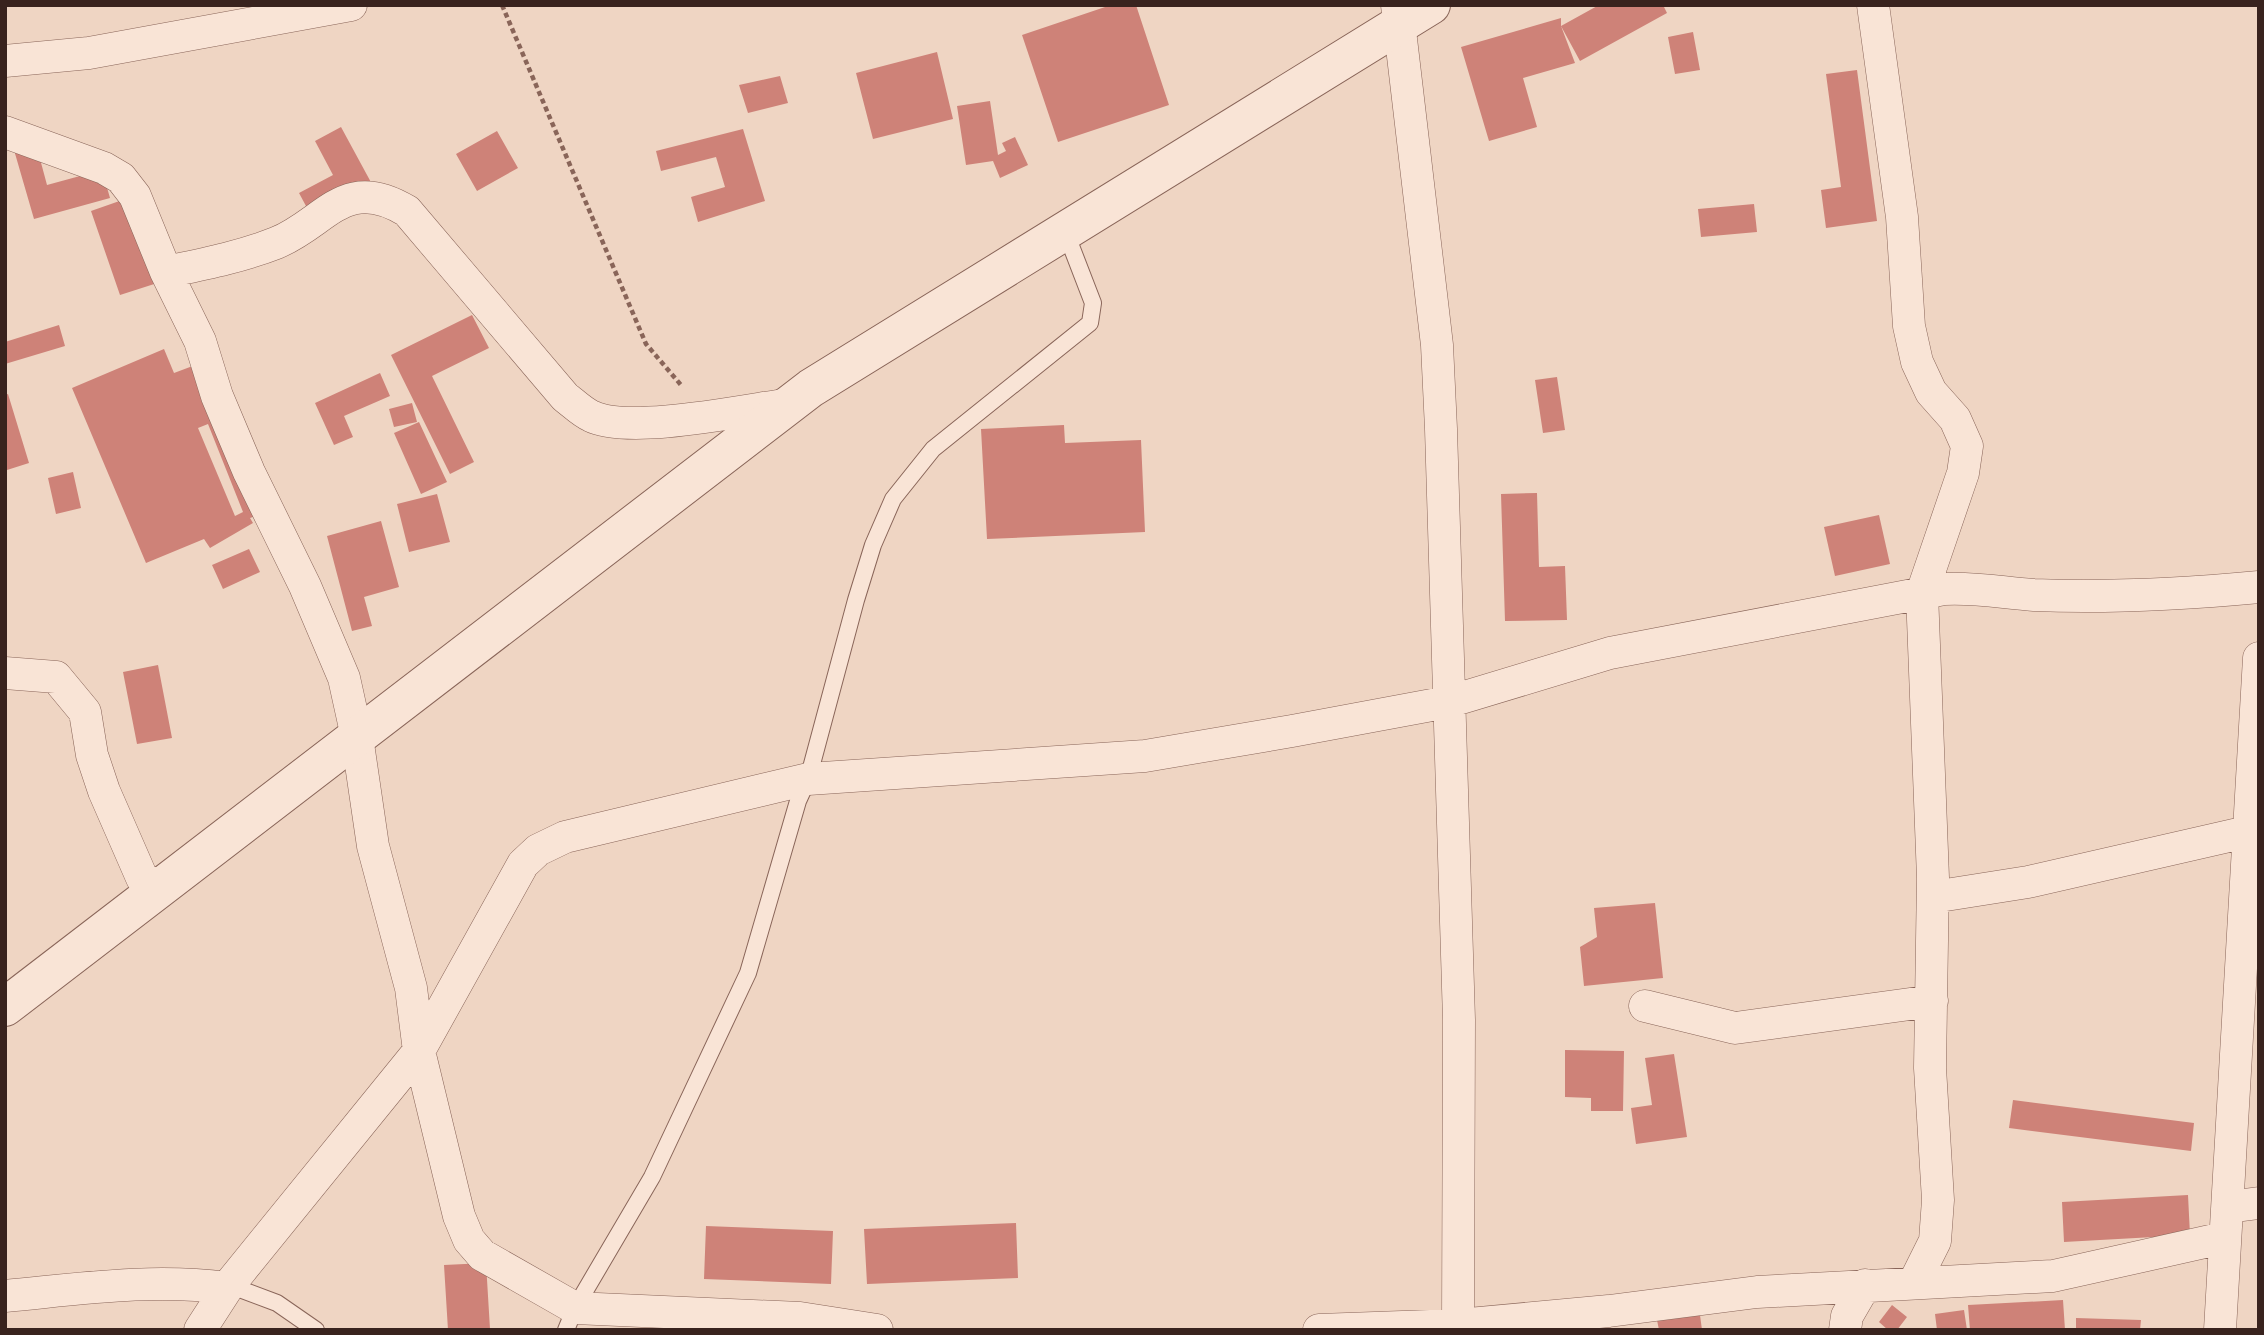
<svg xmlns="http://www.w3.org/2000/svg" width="2264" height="1335" viewBox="0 0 2264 1335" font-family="'Zilla Slab',serif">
	<rect width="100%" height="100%" fill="#efd5c3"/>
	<!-- building -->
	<path fill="#ce8278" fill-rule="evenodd" d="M1111,5H1136L1169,105L1058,142L1022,35Z
		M1599,5H1663L1667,13L1580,61L1561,26Z
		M1561,18V26L1575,63L1523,78L1537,127L1489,141L1461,47Z
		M1693,32L1700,70L1675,74L1668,37Z
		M937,52L953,119L873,139L856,73Z
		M1857,70L1877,221L1826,228L1821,190L1841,187L1826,74Z
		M780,76L788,103L748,113L739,85Z
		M990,101L998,155L1006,151L1002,143L1015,137L1028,165L1000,178L993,161L966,165L957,106Z
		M341,127L373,186L313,219L299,193L333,175L315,141Z
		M743,129L765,201L698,222L691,197L725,187L716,157L661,171L656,151Z
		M497,131L518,168L477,191L456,154Z
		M36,144L47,185L102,170L110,198L34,219L14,150Z
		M148,191L176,277L120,295L91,211Z
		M1754,204L1757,232L1701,237L1698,209Z
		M472,315L489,348L432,376L474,462L450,474L391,355Z
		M59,325L65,346L5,364V342Z
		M164,349L174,373L206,361L275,510L250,518L253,523L210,548L204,539L146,563L72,388ZM208,424L243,512L235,516L198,428Z
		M380,373L390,396L344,416L353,437L334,445L315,403Z
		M1557,377L1565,430L1543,433L1535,380Z
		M8,394L29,463L7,470L5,395Z
		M412,403L417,422L394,427L389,409Z
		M419,422L447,482L421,494L394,433Z
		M1064,425L1065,443L1141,440L1145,532L987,539L981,429Z
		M73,472L81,508L56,514L48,478Z
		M1537,493L1539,567L1565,566L1567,620L1505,621L1501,494Z
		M437,494L450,542L409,552L397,504Z
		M1879,515L1890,564L1835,576L1824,527Z
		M381,521L399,587L364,597L372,626L352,631L327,536Z
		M249,549L260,572L223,589L212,565Z
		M158,665L172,738L137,744L123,672Z
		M1655,903L1663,978L1584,986L1580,947L1597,937L1594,908Z
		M1565,1050L1624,1051L1623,1111H1591V1098L1565,1097Z
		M1674,1054L1687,1137L1636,1144L1631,1108L1652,1105L1645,1058Z
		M2013,1100L2194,1123L2191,1151L2009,1128Z
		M2188,1195L2190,1235L2064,1242L2062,1202Z
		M1016,1223L1018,1278L867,1284L864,1229Z
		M706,1226L833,1231L831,1284L704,1279Z
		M486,1263L490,1329L448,1330L444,1265Z
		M2063,1300L2065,1330H1970L1968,1305Z
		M1892,1305L1907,1317L1897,1330H1888L1879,1322Z
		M1964,1310L1967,1330H1937L1935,1314Z
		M1700,1315L1702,1330H1659L1657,1320Z
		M2076,1318L2141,1320L2140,1330H2076Z"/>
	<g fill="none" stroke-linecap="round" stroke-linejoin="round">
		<defs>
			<path id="service" d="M229,1285L277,1303L316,1330
				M566,1330L575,1308L652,1177L748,973L798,801L808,779L856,600L873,545L893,499L933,449L1090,323L1093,303L1066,233"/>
			<path id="minor" d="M1397,5L1437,345L1441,429L1459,1020L1458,1330
				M1873,5L1902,217L1909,326L1917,362L1931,392L1955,419L1967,446L1963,473L1922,593L1933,878L1930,1068L1938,1200L1935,1241L1915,1281
				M5,61L89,53L351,5
				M5,132L104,168L121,178L135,196L166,272L200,341L217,396L249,472L305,586L344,678L357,737L373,846L411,988L419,1051L459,1216L469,1240L482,1255L575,1308L800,1318L877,1330
				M166,272C204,264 240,257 276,243C326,223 344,173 407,211L565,397C573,403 582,412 591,416C628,435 746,410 790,404
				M5,673L56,677L85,712L92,755L104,791L142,878L161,888
				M1933,897L2028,882L2251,831
				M1645,1006L1735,1028L1932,1001
				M2228,1207L2259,1203
				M5,1296C80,1289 152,1278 227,1288
				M200,1330L229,1285L419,1051L523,864L538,850L565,837L808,779L1145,756L1292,731L1448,702L1610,653L1944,589C1975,587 2004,593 2034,595C2109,598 2184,594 2259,587
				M1319,1330L1458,1325L1609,1311L1757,1292L2053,1276L2223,1238
				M1845,1330L1847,1316L1865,1285
				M2220,1330L2259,658"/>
			<path id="tertiary" d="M5,1007L811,388L1431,5"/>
		</defs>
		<!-- service casing -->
		<use href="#service" stroke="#896559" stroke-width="18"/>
		<!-- minor casing -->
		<use href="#minor" stroke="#896559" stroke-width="33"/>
		<!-- tertiary casing -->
		<use href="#tertiary" stroke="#896559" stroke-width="40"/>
		<!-- path -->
		<path stroke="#896559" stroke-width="4.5" stroke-dasharray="5 3.5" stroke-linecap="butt" d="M502,5L646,344L681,385"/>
		<!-- service -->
		<use href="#service" stroke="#f9e4d6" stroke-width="16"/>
		<!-- minor -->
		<use href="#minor" stroke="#f9e4d6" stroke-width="32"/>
		<!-- tertiary -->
		<use href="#tertiary" stroke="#f9e4d6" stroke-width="38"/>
	</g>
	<!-- border -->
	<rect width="2264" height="1335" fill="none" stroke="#39231e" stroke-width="14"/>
</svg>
